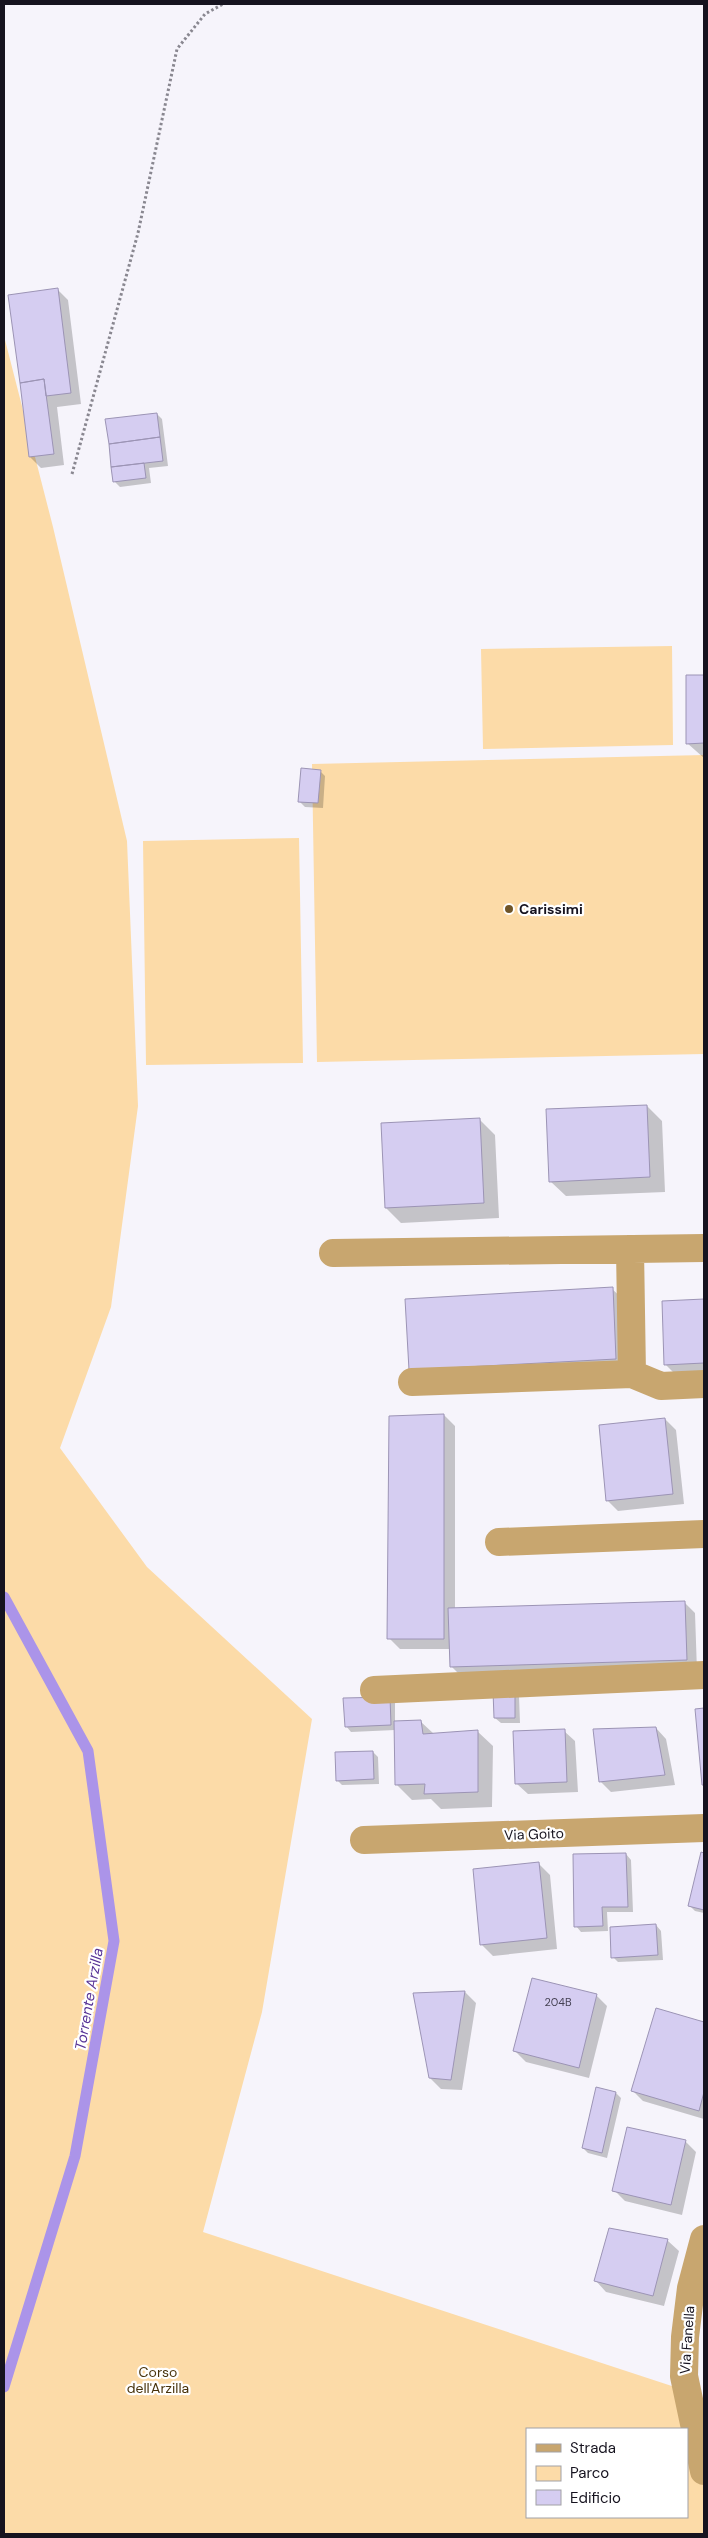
<svg xmlns="http://www.w3.org/2000/svg" width="708" height="2538" viewBox="0 0 708 2538" font-family="'DM Sans',sans-serif">
	<rect width="100%" height="100%" fill="#f6f4fb"/>
	<!-- green -->
	<path fill="#fcdba8" fill-rule="evenodd" d="M4,336L53,527L127,841L138,1106L111,1307L60,1448L147,1567L312,1719L262,2012L203,2232L684,2390L704,2430V2534H4ZM527,2429H687V2517H527Z
		M672,646L673,745L483,749L481,649Z
		M704,755V1054L317,1062L312,764Z
		M299,838L303,1063L146,1065L143,841Z"/>
	<!-- shadow -->
	<path fill="#0003" d="M57,289L68,300L81,404L57,407L64,465L41,468L30,457Z
		M157,414L162,419L168,466L149,468L151,483L120,487L115,482L107,420Z
		M687,676H704V758L687,743Z
		M320,771L325,776L323,808L305,807L299,801Z
		M647,1106L662,1121L665,1192L566,1196L550,1181Z
		M479,1119L495,1135L499,1218L401,1223L386,1208Z
		M612,1289L623,1299L627,1369L421,1380Z
		M704,1301V1374L676,1375L666,1365L663,1302Z
		M444,1415L455,1426V1609L684,1602L695,1613L697,1671L462,1677L451,1666L450,1649H400L389,1638Z
		M665,1419L676,1430L684,1504L618,1511L607,1500Z
		M495,1692L519,1696L520,1723H501L495,1718Z
		M389,1698L395,1703V1722L420,1721L434,1734L477,1731L493,1746L492,1807L441,1809L431,1799L412,1800L397,1785L395,1730L351,1732L346,1726Z
		M696,1710H704V1785L703,1784Z
		M656,1728L666,1739L675,1785L611,1792L600,1781Z
		M564,1731L575,1741L578,1792L528,1794L517,1784Z
		M373,1752L378,1757L379,1784L342,1785L337,1780Z
		M626,1854L631,1860L633,1912H607L608,1931L581,1932L576,1926Z
		M702,1854H704V1913L695,1911L690,1906Z
		M539,1864L550,1875L557,1949L493,1956L482,1945Z
		M656,1925L661,1931L663,1960L618,1962L613,1957Z
		M465,1992L476,2003L462,2090L441,2089L430,2078L414,1994Z
		M596,1995L607,2006L589,2078L526,2062L515,2051Z
		M657,2009L704,2023V2119L643,2101L633,2091Z
		M616,2093L621,2098L607,2158L588,2153L583,2148Z
		M685,2141L696,2152L682,2215L625,2201L614,2190Z
		M610,2229L668,2241L679,2251L664,2306L606,2292L596,2281Z"/>
	<g fill="none" stroke-linecap="round" stroke-linejoin="round">
		<!-- stream -->
		<path stroke="#ab94e9" stroke-width="11" d="M4,1597L88,1751L114,1941L75,2156L4,2387"/>
	</g>
	<!-- building -->
	<path fill="#d5cdf1" stroke="#9c94b5" d="M58,288L71,393L46,396L44,379L20,383L8,295Z
		M44,379L54,454L29,457L20,383Z
		M157,413L160,437L109,444L105,419Z
		M160,437L163,461L111,467L109,444Z
		M144,463L146,478L113,482L111,467Z
		M686,675H704V743L686,744Z
		M301,768L321,770L318,803L298,802Z
		M647,1105L650,1177L549,1182L546,1109Z
		M480,1118L484,1203L385,1208L381,1123Z
		M613,1287L616,1359L409,1370L405,1299Z
		M704,1299V1363L664,1365L662,1301Z
		M444,1414V1639H387L389,1416Z
		M665,1418L673,1494L606,1501L599,1425Z
		M685,1601L687,1660L450,1667L448,1608Z
		M515,1690V1718H494L493,1691Z
		M390,1697L391,1725L345,1727L343,1698Z
		M704,1708V1785H702L695,1709Z
		M421,1720L423,1734L478,1730V1792L424,1794L425,1784L395,1785L394,1721Z
		M656,1727L665,1775L599,1782L593,1729Z
		M565,1729L567,1782L515,1784L513,1731Z
		M373,1751L374,1779L336,1781L335,1752Z
		M701,1852L704,1853V1910L688,1906Z
		M626,1853L628,1907H602L603,1926L574,1927L573,1854Z
		M539,1862L547,1938L480,1945L473,1869Z
		M656,1924L658,1955L611,1958L610,1927Z
		M532,1978L597,1994L579,2068L513,2051Z
		M465,1991L451,2080L429,2078L413,1993Z
		M656,2008L704,2022V2092L699,2111L631,2091Z
		M596,2087L616,2092L602,2153L582,2148Z
		M627,2127L686,2140L671,2205L612,2191Z
		M609,2228L668,2239L653,2296L594,2281Z"/>
	<g fill="none" stroke-linecap="round" stroke-linejoin="round">
		<!-- path -->
		<path stroke="#898790" stroke-width="3" stroke-dasharray="2.5 2.5" stroke-linecap="butt" d="M72,474L138,233L177,49L205,14L223,4"/>
		<!-- minor -->
		<path stroke="#c8a66f" stroke-width="28" d="M630,1249L632,1374
			M333,1253L704,1248
			M412,1382L632,1374L661,1386L704,1384
			M499,1542L704,1534
			M374,1690L704,1675
			M364,1840L704,1828
			M704,2239L691,2288L685,2337L684,2376L704,2471"/>
	</g>
	<!-- markers -->
	<circle fill="#705528" stroke="#fff" stroke-width="2" cx="509" cy="909" r="5"/>
	<g text-anchor="middle" dominant-baseline="central" stroke-width="4.5" stroke-linejoin="round" paint-order="stroke">
		<!-- number labels -->
		<g font-size="11" fill="#464254">
			<text x="558" y="2002">204B</text>
		</g>
		<!-- poi labels -->
		<g font-size="14" font-weight="bold" fill="#16131f" stroke="#fff" text-anchor="start">
			<text x="519" y="909">Carissimi</text>
		</g>
		<!-- street labels -->
		<g font-size="14" fill="#16131f" stroke="#fff">
			<text transform="translate(534 1834) rotate(-2)">Via Goito</text>
			<text transform="translate(687 2340) rotate(-86)">Via Fanella</text>
		</g>
		<!-- park labels -->
		<g font-size="14" fill="#48330b" stroke="#fff">
			<text x="158" y="2372">Corso<tspan x="158" dy="16">dell'Arzilla</tspan></text>
		</g>
		<!-- water labels -->
		<g font-size="15" font-style="italic" fill="#573396" stroke="#fff">
			<text transform="translate(89 1999) rotate(-80)">Torrente Arzilla</text>
		</g>
	</g>
	<!-- border -->
	<rect width="708" height="2538" fill="none" stroke="#16131f" stroke-width="10"/>
	<!-- legend -->
	<rect x="526" y="2428" width="162" height="90" fill="#ffffff" stroke="#a2a1a5"/>
	<rect x="536" y="2444" width="25" height="8" fill="#c8a66f" stroke="#a2a1a5"/>
	<text x="570" y="2453" font-size="15" fill="#16131f">Strada</text>
	<rect x="536" y="2466" width="25" height="15" fill="#fcdba8" stroke="#a2a1a5"/>
	<text x="570" y="2478" font-size="15" fill="#16131f">Parco</text>
	<rect x="536" y="2490" width="25" height="15" fill="#d5cdf1" stroke="#a2a1a5"/>
	<text x="570" y="2503" font-size="15" fill="#16131f">Edificio</text>
</svg>
